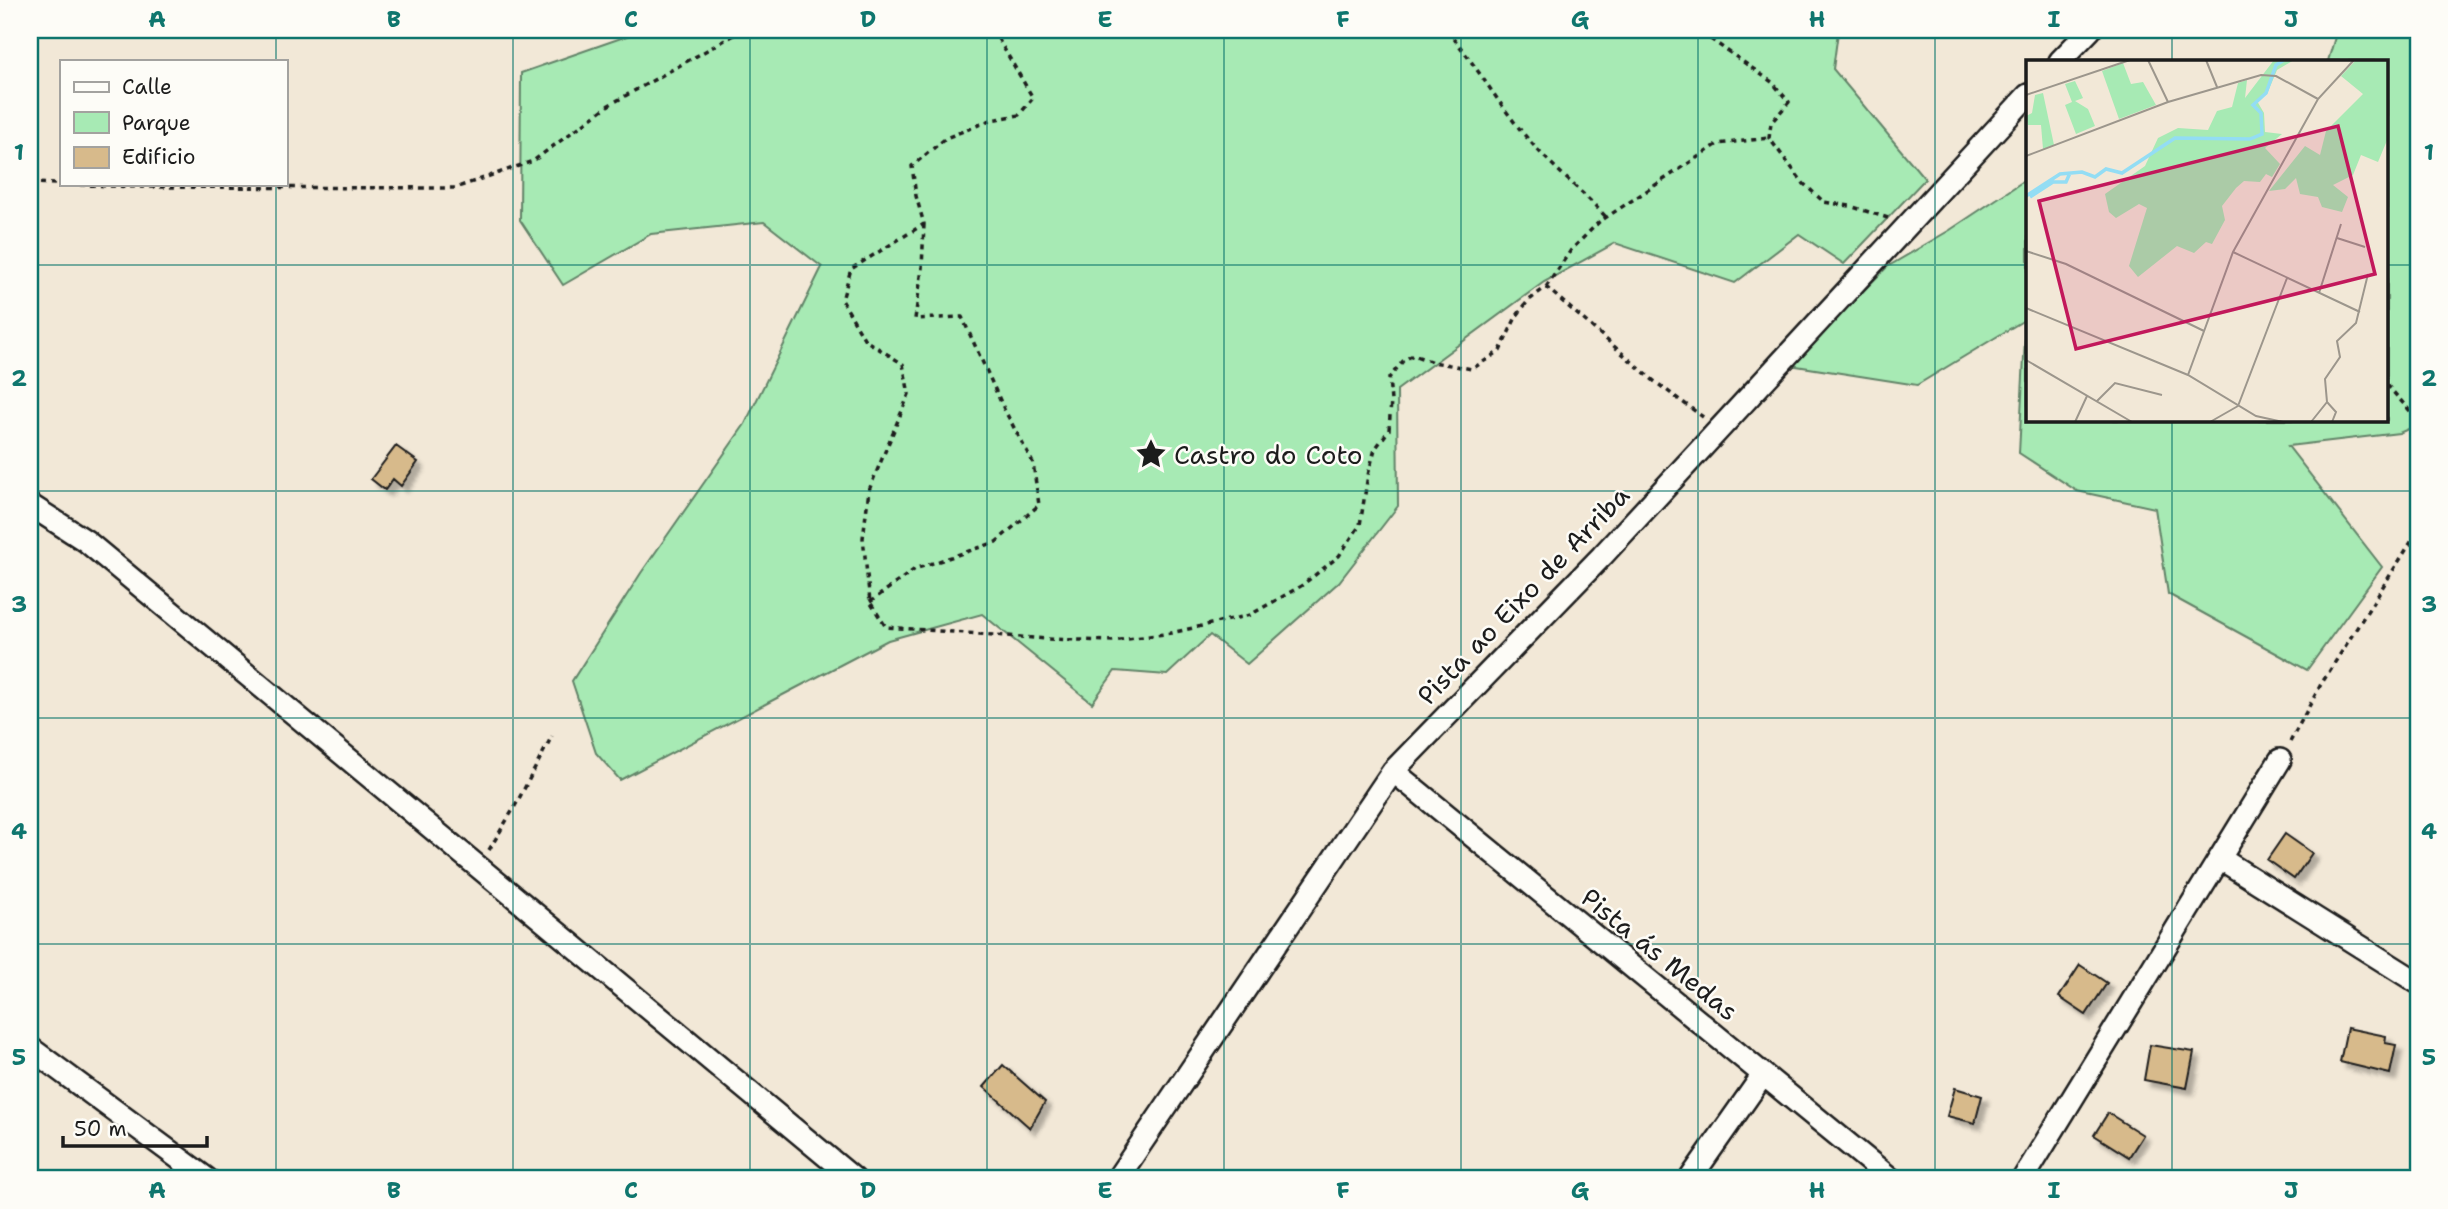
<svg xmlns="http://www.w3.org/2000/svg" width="2448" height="1209" viewBox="0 0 2448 1209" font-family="'Shantell Sans',sans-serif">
	<defs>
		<filter id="shadow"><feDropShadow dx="6" dy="6" stdDeviation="2" flood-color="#0004"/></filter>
	</defs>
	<rect width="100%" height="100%" fill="#f2e8d7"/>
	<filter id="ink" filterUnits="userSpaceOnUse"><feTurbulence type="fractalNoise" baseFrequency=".0143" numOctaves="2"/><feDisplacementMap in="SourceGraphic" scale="14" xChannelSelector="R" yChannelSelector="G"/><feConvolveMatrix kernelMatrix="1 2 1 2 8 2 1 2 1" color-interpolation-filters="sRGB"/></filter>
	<g filter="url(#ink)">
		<!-- green -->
		<path fill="#a7eab4" stroke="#628368" stroke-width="2" d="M644,30H1842L1838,32L1833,69L1925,179L1844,264L1799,234L1735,283L1615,243L1544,282L1397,390L1398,506L1339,582L1247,664L1210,635L1167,675L1115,671L1092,703L982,614L888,640L620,780L596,753L572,681L641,573L745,424L822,267L764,222L651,234L563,285L520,220L521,73Z
			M2337,30H2418V425L2399,433L2288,446L2382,567L2307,670L2168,594L2155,508L2077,491L2019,453L2026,319L1917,385L1790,365L1887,267L1950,230L2028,178V420H2387V61H2328Z"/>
		<!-- building -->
		<path fill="#d7ba8b" stroke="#1c1c1c" stroke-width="2" filter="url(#shadow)" d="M396,446L418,462L401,486L393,479L385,490L371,479Z
			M2285,834L2312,853L2294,879L2267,860Z
			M2080,965L2107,983L2086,1015L2059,997Z
			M2347,1028L2386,1036L2385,1043L2396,1045L2390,1074L2340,1062Z
			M2150,1045L2194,1052L2187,1088L2144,1080Z
			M1003,1065L1045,1102L1030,1128L984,1087Z
			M1955,1088L1982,1096L1975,1123L1947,1116Z
			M2108,1113L2143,1135L2129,1157L2094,1135Z"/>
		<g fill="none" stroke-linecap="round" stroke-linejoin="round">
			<defs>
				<path id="minor" d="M2060,61L2090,30
					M30,505L86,541L854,1179
					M1393,771L1891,1179
					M2221,859L2417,982
					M30,1048L207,1179
					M1117,1179L1393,771L1602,556L2028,95
					M1690,1179L1763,1075
					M2023,1179L2280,760"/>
			</defs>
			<!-- minor casing -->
			<use href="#minor" stroke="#1c1c1c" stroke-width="26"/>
			<!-- path -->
			<path stroke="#1c1c1c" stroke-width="3.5" stroke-dasharray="5 5" stroke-linecap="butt" d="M993,30L1033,98L1019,115L991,120L946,138L912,166L916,196L924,224L851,269L842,300L865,340L903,364L909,394L869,490L863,538L870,602L886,627L1047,639L1113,641L1171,633L1250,615L1301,586L1339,556L1360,525L1368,475L1375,449L1389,430L1391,401L1389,378L1403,361L1413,355L1433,362L1472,369L1500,351L1516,317L1528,301L1546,287L1654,381L1703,417
				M1447,30C1476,65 1499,105 1528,139C1552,167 1581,190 1606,217
				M1707,30L1709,38L1772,82L1789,102L1771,123L1769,138L1804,184L1824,202L1850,206L1888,218
				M30,183L140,187L455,188L533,161L609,105L743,30
				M1546,287L1571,250L1599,222L1718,144L1769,138
				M2387,385L2418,420
				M870,602L915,569L996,542L1039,505L1033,463L1004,409L962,317L915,319L922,269L924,224
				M2290,742L2320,686L2418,531
				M489,850L514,808L552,736"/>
			<!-- minor -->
			<use href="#minor" stroke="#fdfcf7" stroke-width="21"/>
		</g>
	</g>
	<!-- grid -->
	<path fill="none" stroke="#0f766e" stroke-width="2" stroke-opacity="0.55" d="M276,30V61M513,30V1179M750,30V1179M987,30V1179M1224,30V1179M1461,30V1179M1698,30V1179M1935,30V1179M2172,30V61M276,184V1179M30,265H2028M2387,265H2418M2172,420V1179M30,491H2418M30,718H2418M30,944H2418"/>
	<!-- icons -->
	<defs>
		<symbol id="sight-bare" viewBox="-9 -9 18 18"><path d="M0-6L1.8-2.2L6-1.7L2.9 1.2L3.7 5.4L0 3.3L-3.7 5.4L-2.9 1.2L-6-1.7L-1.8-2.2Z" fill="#1c1c1c" stroke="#fdfcf7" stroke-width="2.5" paint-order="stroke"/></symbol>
	</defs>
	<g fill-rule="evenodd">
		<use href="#sight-bare" x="1129" y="432" width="44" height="44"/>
	</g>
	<g text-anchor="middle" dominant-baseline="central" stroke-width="5" stroke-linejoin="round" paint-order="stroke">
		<!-- poi labels -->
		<g font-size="26" fill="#1c1c1c" stroke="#fdfcf7" text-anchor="start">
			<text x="1174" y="454">Castro do Coto</text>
		</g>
		<!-- street labels -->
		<g font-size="26" fill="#1c1c1c" stroke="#fdfcf7">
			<text transform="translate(1523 595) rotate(-46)">Pista ao Eixo de Arriba</text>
			<text transform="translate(1660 954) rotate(39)">Pista ás Medas</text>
		</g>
	</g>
	<!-- overview -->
	<g transform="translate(2026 60)">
		<rect width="362" height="362" fill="#f2e8d7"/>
		<path d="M248,0H268L251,10L241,34L231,41L238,53L239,72L256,74L239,88L254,104L246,117L240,114L234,122L218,121L210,128L196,146L199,160L186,184L180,182L168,193L151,186L112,217L103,206L121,148L113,144L90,158L83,152L79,134L119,106L132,78L152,68L182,70L191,51L206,47L212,23L221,20L219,38ZM330,0H362V78L352,102L335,95L327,115L307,125L322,137L316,152L296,147L292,137L274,134L270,118L259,129L243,131L279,86L294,95L300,71L337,34L315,16ZM97,3L105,24L117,22L130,45L93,59L76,11ZM49,21L57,38L49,41L62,49L69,66L50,74L39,45L46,42L39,24ZM17,33L28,85L17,89L15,65H2L0,56L6,53L9,35Z" fill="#a7eab4"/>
		<path fill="none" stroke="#93ddf4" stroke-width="3.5" d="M0,136L34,114L56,112L69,117L80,109L96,113L149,78L224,79L236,74L235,53L227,45L240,33L250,5L258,0M4,137L27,122H40L44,113"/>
		<path fill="none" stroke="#9c968c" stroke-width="2" d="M122,0L142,42M180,0L191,27M0,35L104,0M0,96L142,42L235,15L250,16L292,39M311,178L339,187M0,191L40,204L178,271M207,192L334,252M293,233L315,164M0,248L162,315L230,356L257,362M0,300L106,362M162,315L207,192L292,39L328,0M71,341L89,323L136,335M301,342L310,352L306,362M212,346L261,218M49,362L61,336M184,362L212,346M285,362L301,342L299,319L314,297L311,281L330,263L342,214"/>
		<path fill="#c2185b" fill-opacity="0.15" stroke="#c2185b" stroke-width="3.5" d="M312,66L349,214L50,289L13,141Z"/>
		<rect width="362" height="362" fill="none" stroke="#1c1c1c" stroke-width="3.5"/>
	</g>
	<!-- margin -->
	<rect width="2448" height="1209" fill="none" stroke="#fdfcf7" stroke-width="77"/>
	<!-- legend -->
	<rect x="60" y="60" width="228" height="126" fill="#fdfcf7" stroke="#a3a29f" stroke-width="2"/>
	<rect x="74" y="82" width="35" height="10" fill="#fdfcf7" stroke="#a3a29f" stroke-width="2"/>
	<text x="122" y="94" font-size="21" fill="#1c1c1c">Calle</text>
	<rect x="74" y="112" width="35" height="21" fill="#a7eab4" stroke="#a3a29f" stroke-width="2"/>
	<text x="122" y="130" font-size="21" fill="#1c1c1c">Parque</text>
	<rect x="74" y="147" width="35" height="21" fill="#d7ba8b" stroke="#a3a29f" stroke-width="2"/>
	<text x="122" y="164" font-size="21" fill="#1c1c1c">Edificio</text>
	<!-- scale -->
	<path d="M63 1136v10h144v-10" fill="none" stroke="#1c1c1c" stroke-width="3.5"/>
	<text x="74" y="1136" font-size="21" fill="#1c1c1c" stroke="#fdfcf7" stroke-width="5" paint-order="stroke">50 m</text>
	<rect x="38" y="38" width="2372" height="1132" fill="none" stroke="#0f766e" stroke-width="2.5"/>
	<g font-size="23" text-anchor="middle" font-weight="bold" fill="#0f766e">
		<text x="157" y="27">A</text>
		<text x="394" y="27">B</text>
		<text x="631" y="27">C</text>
		<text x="868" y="27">D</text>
		<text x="1105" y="27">E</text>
		<text x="1343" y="27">F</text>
		<text x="1580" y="27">G</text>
		<text x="1817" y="27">H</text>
		<text x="2054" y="27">I</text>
		<text x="2291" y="27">J</text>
		<text x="19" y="160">1</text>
		<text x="2429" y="160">1</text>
		<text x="19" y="386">2</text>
		<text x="2429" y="386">2</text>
		<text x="19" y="612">3</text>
		<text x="2429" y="612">3</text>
		<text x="19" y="839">4</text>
		<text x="2429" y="839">4</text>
		<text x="19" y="1065">5</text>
		<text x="2429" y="1065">5</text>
		<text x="157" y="1198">A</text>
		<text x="394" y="1198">B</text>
		<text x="631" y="1198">C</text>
		<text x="868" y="1198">D</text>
		<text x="1105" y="1198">E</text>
		<text x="1343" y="1198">F</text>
		<text x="1580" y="1198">G</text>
		<text x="1817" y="1198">H</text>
		<text x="2054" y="1198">I</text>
		<text x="2291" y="1198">J</text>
	</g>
</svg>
